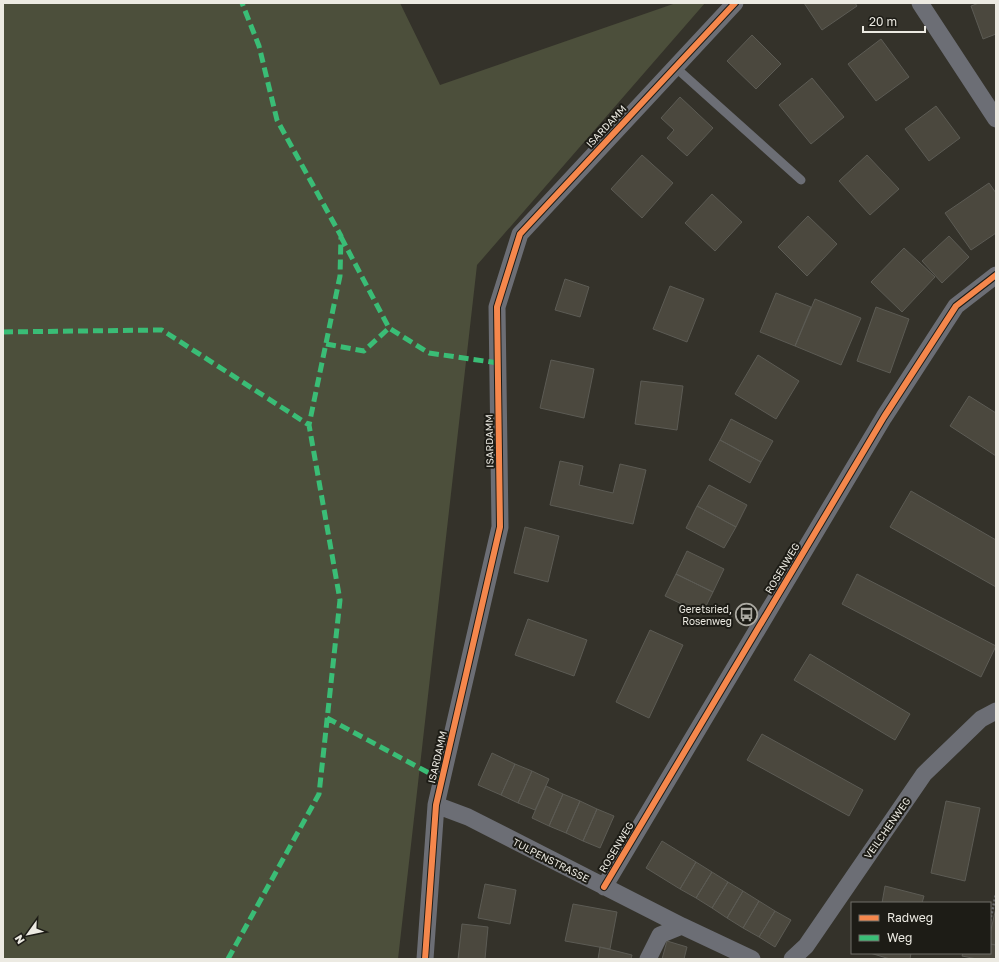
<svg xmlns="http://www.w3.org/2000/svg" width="999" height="962" viewBox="0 0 999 962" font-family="'Golos Text',sans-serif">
	<rect width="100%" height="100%" fill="#34322a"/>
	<!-- green -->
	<path fill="#4c4f3b" d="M3,3H400L440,85L676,3H705L477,265L398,959H3Z"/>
	<!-- building -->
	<path fill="#4b483e" stroke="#5c5b54" d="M804,3H855L857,6L822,30Z
		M979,3H996V34L983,39L971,6Z
		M752,35L781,64L756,89L727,61Z
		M881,39L909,77L876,101L848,64Z
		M812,78L844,117L811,144L779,105Z
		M680,97L713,128L687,156L667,138L674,130L661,118Z
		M936,106L960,138L929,161L905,129Z
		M642,155L673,183L642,218L611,189Z
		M867,155L899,189L870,215L839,181Z
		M989,183L996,193V233L971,250L945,213Z
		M712,194L742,222L715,251L685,223Z
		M808,216L837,244L807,276L778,247Z
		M949,236L969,257L942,283L922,261Z
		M904,248L935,277L902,312L871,282Z
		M565,279L589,287L580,317L555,310Z
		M670,286L704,299L687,342L653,329Z
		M776,293L811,307L795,346L760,332Z
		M815,299L861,318L841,365L795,346Z
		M876,307L909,319L890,373L857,361Z
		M758,355L799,381L776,419L735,394Z
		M551,360L594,369L584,418L540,408Z
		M641,381L683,386L677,430L635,424Z
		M969,396L996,413V456L950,426Z
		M731,419L773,441L761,462L720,440Z
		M720,440L761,462L750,483L709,460Z
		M560,461L583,466L579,485L613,493L620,464L646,470L633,524L550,505Z
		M709,485L747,505L736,527L697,506Z
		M911,491L996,540V587L890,527Z
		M697,506L736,527L724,548L686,528Z
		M525,527L559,536L548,582L514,573Z
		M687,551L724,569L713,592L676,574Z
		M676,574L713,592L702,614L665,596Z
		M857,574L996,646L981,677L842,604Z
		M528,619L587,640L574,676L515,655Z
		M650,630L683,645L649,718L616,702Z
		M810,654L910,714L895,740L794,680Z
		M762,734L863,790L849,816L747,760Z
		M492,753L515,764L501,795L478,785Z
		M515,764L532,771L518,803L501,795Z
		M532,771L549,779L535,810L518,803Z
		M546,786L563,794L549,826L532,818Z
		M563,794L580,801L566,833L549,826Z
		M580,801L597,809L583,841L566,833Z
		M946,801L980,808L965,881L931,873Z
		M597,809L614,816L600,848L583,841Z
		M662,841L696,862L680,889L646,868Z
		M696,862L712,872L696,898L680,889Z
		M712,872L728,882L712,908L696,898Z
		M728,882L743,891L727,918L712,908Z
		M485,884L516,890L510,924L478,918Z
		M885,886L924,896L922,903H882Z
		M743,891L759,901L743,928L727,918Z
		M759,901L775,911L759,937L743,928Z
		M573,904L617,912L610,949L565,941Z
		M996,908V945L990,944V934Z
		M775,911L791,920L775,947L759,937Z
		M462,924L488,927L485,959H458Z
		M667,941L687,947L684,959H662Z
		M990,944L996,945V959H977L962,956L963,953H990Z
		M600,947L632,955L631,959H598Z
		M870,953H911L910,959H890Z"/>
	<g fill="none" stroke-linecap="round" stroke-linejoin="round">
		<!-- path -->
		<path stroke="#67686a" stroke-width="2.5" stroke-dasharray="2 2" stroke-linecap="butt" d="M990,921L996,894"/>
		<!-- service -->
		<path stroke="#6c6e75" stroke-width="9" d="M675,67L801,180"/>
		<!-- minor -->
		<path stroke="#6c6e75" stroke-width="17" d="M920,3L996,119
			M436,805L468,817L682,926L752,959
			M604,887L884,417L956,306L996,275
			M425,959L436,805L500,527L497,307L520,234L735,3
			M648,959L660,935L682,926
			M792,959L806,946L924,774L981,719L996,711"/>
		<!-- quiet -->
		<path stroke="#3abd76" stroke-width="5" stroke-dasharray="10 5" stroke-linecap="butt" d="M341,237L389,328L429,353L498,363
			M3,332L162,330L309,425
			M326,344L364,351L389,328
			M327,718L442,780
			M228,959L319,794L340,600L309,425L340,276L341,236L277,120L259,46L242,3"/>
		<defs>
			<path id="cycleway" d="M604,887L884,417L956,306L996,275
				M425,959L436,805L500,527L497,307L520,234L735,3"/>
		</defs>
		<!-- cycleway casing -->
		<use href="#cycleway" stroke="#1d1c16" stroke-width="8"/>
		<!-- cycleway -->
		<use href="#cycleway" stroke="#f5874c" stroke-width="6"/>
	</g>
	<!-- icons -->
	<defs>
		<symbol id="bus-ring" viewBox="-11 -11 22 22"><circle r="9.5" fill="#1d1c16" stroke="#acaaa2" stroke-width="1.5"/><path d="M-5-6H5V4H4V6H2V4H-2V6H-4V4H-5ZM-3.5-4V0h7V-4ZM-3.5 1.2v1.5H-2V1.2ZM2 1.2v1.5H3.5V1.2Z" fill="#acaaa2"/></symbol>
	</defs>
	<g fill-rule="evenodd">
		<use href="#bus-ring" x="734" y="602" width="25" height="25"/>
	</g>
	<g text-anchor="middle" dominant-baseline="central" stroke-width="4" stroke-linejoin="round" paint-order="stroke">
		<!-- street labels -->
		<g font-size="10" fill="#eceae2" stroke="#1d1c16">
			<text transform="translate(606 126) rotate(-47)">ISARDAMM</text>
			<text transform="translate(489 441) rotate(-91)">ISARDAMM</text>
			<text transform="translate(782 568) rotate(-59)">ROSENWEG</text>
			<text transform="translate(437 757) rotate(-77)">ISARDAMM</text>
			<text transform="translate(887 828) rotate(-55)">VEILCHENWEG</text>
			<text transform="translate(616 847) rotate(-59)">ROSENWEG</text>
			<text transform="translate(551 860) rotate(27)">TULPENSTRASSE</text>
		</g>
		<!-- poi labels -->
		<g font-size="10" fill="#eceae2" stroke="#1d1c16" text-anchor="end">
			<text x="732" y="609">Geretsried,<tspan x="732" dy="12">Rosenweg</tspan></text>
		</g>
	</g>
	<!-- border -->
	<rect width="999" height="962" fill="none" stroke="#eceae2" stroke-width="8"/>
	<!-- legend -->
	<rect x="851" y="902" width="140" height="52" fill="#1d1c16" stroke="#706e68"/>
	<rect x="859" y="915" width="20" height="6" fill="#f5874c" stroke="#706e68"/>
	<text x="887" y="922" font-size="12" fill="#eceae2">Radweg</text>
	<rect x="859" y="935" width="20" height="6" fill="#3abd76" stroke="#706e68"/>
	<text x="887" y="942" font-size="12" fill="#eceae2">Weg</text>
	<!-- north arrow -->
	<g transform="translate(28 934) rotate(237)" stroke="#1d1c16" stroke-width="3" paint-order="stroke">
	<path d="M0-3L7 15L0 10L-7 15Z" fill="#eceae2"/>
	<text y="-6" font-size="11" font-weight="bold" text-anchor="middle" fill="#eceae2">N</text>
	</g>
	<!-- scale -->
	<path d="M863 26v6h62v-6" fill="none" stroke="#eceae2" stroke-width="2"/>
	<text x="869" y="26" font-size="12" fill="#eceae2" stroke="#1d1c16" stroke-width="3" paint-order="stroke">20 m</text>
</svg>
